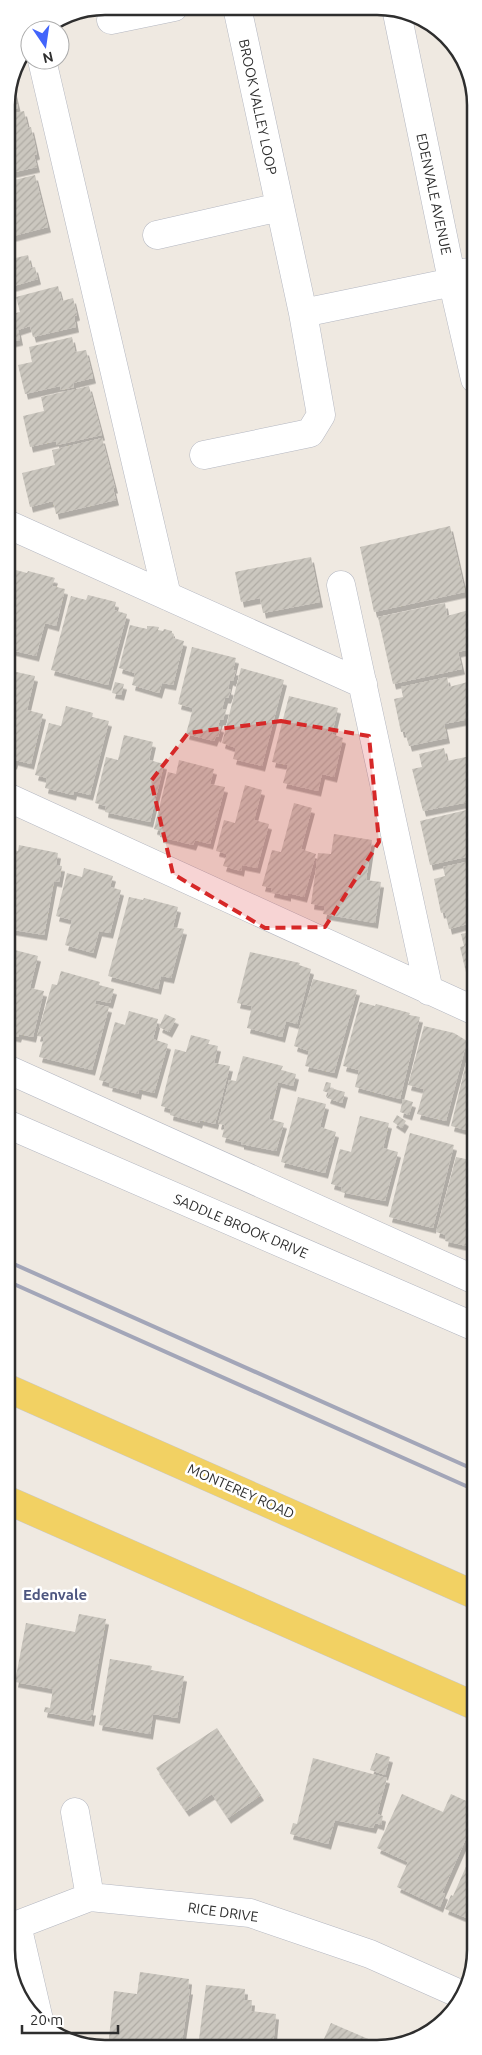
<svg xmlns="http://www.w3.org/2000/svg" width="482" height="2055" viewBox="0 0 482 2055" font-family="Ubuntu,sans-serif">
	<defs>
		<pattern id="building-hatch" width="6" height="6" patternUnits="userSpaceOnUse" patternTransform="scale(1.25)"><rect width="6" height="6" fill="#cbc7bf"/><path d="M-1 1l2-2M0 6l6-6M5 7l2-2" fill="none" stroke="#afaba4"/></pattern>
		<filter id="shadow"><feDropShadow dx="3" dy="5.5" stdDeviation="0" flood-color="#0004"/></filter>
	</defs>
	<rect width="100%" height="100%" fill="#efe9e1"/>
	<!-- building -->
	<path fill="url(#building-hatch)" filter="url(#shadow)" d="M11,78L18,108L6,111V99Z
		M24,111L28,128L31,127L37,154L34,155L37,167L6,174V115Z
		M35,175L48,227L6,238V182Z
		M28,255L31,268L35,267L38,279L7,288V260Z
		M58,286L62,301L73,298L77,315L74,316L76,327L33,337L30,326L18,330L20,340L7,343V315L20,312L16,297Z
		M72,337L75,352L86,350L93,378L73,383L74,387L61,390L60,386L25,394L18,365L32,362L29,347Z
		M89,386L102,435L57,445L56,441L30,447L23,416L44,411L41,397Z
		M102,438L115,488H113L116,500L56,514L53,501L30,507L22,473L55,465L52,450Z
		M450,526L465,592L374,612L360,547Z
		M311,557L320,602L263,613L260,598L241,602L235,572Z
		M12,569L27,573L28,571L55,578L52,586L65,589L56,626L45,623L36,656L7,649L12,630L7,629V588Z
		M88,595L116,602L114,610L127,614L108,685L51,670L71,596L86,600Z
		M445,603L447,616L469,610L475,637V648L458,652L462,669L393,684L378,617Z
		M130,625L147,629V626H150L159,627L158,630L163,631L164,629L172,631V633L174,634L173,638L184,641L173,685L162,683L159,693L132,685L135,673L119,668Z
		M192,647L236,658L233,670H236L233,681L230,680L228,689L231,690L228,698H225L222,709H226L223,720H220L218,726L221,727L218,737L216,736L214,741L186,734L193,708L178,704Z
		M241,668L284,680L262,766L233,759L236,748L222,743Z
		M7,670L35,676L27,710L43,714L31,764L15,760L14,764L7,762Z
		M447,677L449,687L475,680V718L444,724L447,738L409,746L405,732H401L394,699L403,697L401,687Z
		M115,682L124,684L121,695L112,693Z
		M289,696L338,708L332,734L343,738L334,777L322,774L318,791L283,783L288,765L272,762Z
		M66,706L93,713L92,717L109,721L90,795L74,791L73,795L45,788L47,778L35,775L49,723L61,726Z
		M124,735L153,742L149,760L164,764L150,822L105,812L106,806L95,803L106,757L118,760Z
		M444,748L447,761L475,755V785H471L474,801L423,811L412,769L422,767L419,754Z
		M179,760L214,769L210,784L225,787L210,844L195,840L193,845L160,837L161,831L154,829L168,772L176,774Z
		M245,785L262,790L254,820L269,824L257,868L242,865L241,871L223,866L227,854L216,851L224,820L235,823Z
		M294,803L312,808L301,849L316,854L304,897L288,893V896L271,892L272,888L262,886L272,850L281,852Z
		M475,808V855L430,865L420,821Z
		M334,834L372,840L366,880L381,882L375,923L323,914L325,906L311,904L318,853L331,854Z
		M19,845L58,853L56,865L62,866L59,882L54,881L44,935L7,929V908L9,894H7V849L18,851Z
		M475,860V922L449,929L445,912L441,913L434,879L445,876L443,867Z
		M84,868L113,876L110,887L121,890L110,933L99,931L93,953L65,945L72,920L56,916L67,873L82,877Z
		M129,897L143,900L144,898L178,907L173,927L184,929L171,978L161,976L158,989L108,976Z
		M475,931V979L468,981L460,947L464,946L461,934Z
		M7,948L38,956L30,988L44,991L33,1037L19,1034L18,1037L7,1035Z
		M250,952L300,963L299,965L311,969L297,1024L286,1021L282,1037L247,1028L252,1006L237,1003Z
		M61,971L100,982L99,985L114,989L110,1003L96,1000L95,1004L109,1007L92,1070L39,1057L44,1037L37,1036L52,984L57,985Z
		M313,979L357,990L334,1073L305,1066L309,1051L294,1046Z
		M360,1002L375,1006L376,1004L410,1013L409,1015L420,1017L400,1099L355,1087L359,1070L343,1066Z
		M129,1011L158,1019L153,1039L168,1044L154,1093L139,1089L138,1094L109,1086L110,1083L99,1080L115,1022L125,1025Z
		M165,1014L176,1019L169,1032L159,1027Z
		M424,1026L454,1033L467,1041L446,1121L417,1114L424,1089L408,1085Z
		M191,1035L210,1040L208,1044L218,1046L214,1063L230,1066L215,1124L200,1120L199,1123L170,1115L171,1109L161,1106L175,1049L186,1052Z
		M468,1055L475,1057V1135L466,1132V1130L451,1126Z
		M243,1056L283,1066L281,1070L296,1074L293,1086L278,1082L269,1119L284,1123L276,1151L241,1144V1142L222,1137L225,1125L218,1124L229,1080L236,1081Z
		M326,1082L331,1083L330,1088L345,1092L342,1103L327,1098L329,1093L323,1091Z
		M298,1097L326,1104L320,1127L336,1132L325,1173L281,1162Z
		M403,1099L413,1102L409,1115L400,1112Z
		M397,1115L406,1121L402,1128L393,1122Z
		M360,1116L389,1123L383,1148L398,1152L385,1201L341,1192L342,1187L331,1184L340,1149L351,1152Z
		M410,1133L454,1145L433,1228L389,1217Z
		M456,1157L475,1161V1248L445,1241L446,1235L436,1232Z
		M79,1614L106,1619L90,1710H93L91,1721L44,1712L45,1707L50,1708L53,1689L15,1682L26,1623L75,1632Z
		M110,1659L152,1666L151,1670L184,1676L177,1718L153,1714L150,1734L99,1725Z
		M217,1728L261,1795L228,1818L212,1794L186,1811L156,1768Z
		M376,1753L390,1757L385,1775L370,1770Z
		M313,1758L387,1778L377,1814L383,1816L381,1825L375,1823L373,1828L335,1820L328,1844L290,1834L293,1823L297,1824Z
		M402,1794L443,1812L451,1794L475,1805V1813L470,1825H472L442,1893L445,1894L440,1907L397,1887L408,1862L377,1848Z
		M476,1844V1922L445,1909L451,1895L453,1896Z
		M140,1972L189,1979L188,1989H190L182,2042L187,2043V2047H108L114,1991L137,1994Z
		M206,1985L245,1989L244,2000H252L251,2011L276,2014L273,2047H198Z
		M331,2023L380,2044L379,2048H320Z
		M292,2039L312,2048L288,2047Z"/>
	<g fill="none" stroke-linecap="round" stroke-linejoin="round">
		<defs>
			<path id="minor" d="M396,8L451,275L475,379
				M111,20L174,7
				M42,60L167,596
				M157,235L280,207
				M451,275L475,271
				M303,313L453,282
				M204,455L310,433L321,415L303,313L237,7
				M7,524L363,684
				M341,585L429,991
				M7,797L475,1011
				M7,1069L475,1280
				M7,1124L475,1327
				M75,1812L90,1897
				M7,1925H17L90,1897L250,1913L370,1954L460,1994
				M17,1925L39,2020"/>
			<path id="major" d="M7,1388L475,1595
				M7,1500L475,1706"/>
		</defs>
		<!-- minor casing -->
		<use href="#minor" stroke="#b4b7c1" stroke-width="29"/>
		<!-- major casing -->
		<use href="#major" stroke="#c9c9c9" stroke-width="29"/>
		<!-- minor -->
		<use href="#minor" stroke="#fff" stroke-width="28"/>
		<!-- major -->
		<use href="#major" stroke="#f2d163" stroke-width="28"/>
		<!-- rail -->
		<path stroke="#a3a6b8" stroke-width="4" d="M7,1261L475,1470
			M7,1281L475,1490"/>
	</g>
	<!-- marked area -->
	<path fill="#d62828" fill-opacity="0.2" stroke="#d62828" stroke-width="4" stroke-dasharray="10 6" stroke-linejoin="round" d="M281,721L369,736L379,842L325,927L265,928L173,874L151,781L188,733Z"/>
	<g text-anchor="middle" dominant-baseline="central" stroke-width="5" stroke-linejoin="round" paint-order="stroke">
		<!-- street labels -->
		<g font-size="14" fill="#2e2e2e" stroke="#fff">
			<text transform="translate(258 107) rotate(78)">BROOK VALLEY LOOP</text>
			<text transform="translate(434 194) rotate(78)">EDENVALE AVENUE</text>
			<text transform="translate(241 1226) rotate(23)">SADDLE BROOK DRIVE</text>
			<text transform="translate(241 1491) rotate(24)">MONTEREY ROAD</text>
			<text transform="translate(223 1912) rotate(8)">RICE DRIVE</text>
		</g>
		<!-- neighbourhood labels -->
		<g font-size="15" font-weight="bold" fill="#4d5680" stroke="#fff">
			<text x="55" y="1594">Edenvale</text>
		</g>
	</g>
	<!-- crop -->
	<path d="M0 0H482V2055H0ZM105 15H377A90 90 0 0 1 467 105V1950A90 90 0 0 1 377 2040H105A90 90 0 0 1 15 1950V105A90 90 0 0 1 105 15Z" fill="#fff" fill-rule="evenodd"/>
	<path fill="none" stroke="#2e2e2e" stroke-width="2.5" d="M105 15H377A90 90 0 0 1 467 105V1950A90 90 0 0 1 377 2040H105A90 90 0 0 1 15 1950V105A90 90 0 0 1 105 15Z"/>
	<!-- north arrow -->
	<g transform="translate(45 45) rotate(167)"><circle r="24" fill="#ffffff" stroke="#ababab"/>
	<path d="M0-4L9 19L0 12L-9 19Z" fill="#4264fb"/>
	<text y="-8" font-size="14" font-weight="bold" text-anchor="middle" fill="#2e2e2e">N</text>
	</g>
	<!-- scale -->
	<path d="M22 2025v8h96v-8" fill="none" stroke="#2e2e2e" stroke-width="2.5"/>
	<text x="30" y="2025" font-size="15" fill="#2e2e2e" stroke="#ffffff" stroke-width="4" paint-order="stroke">20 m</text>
</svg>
